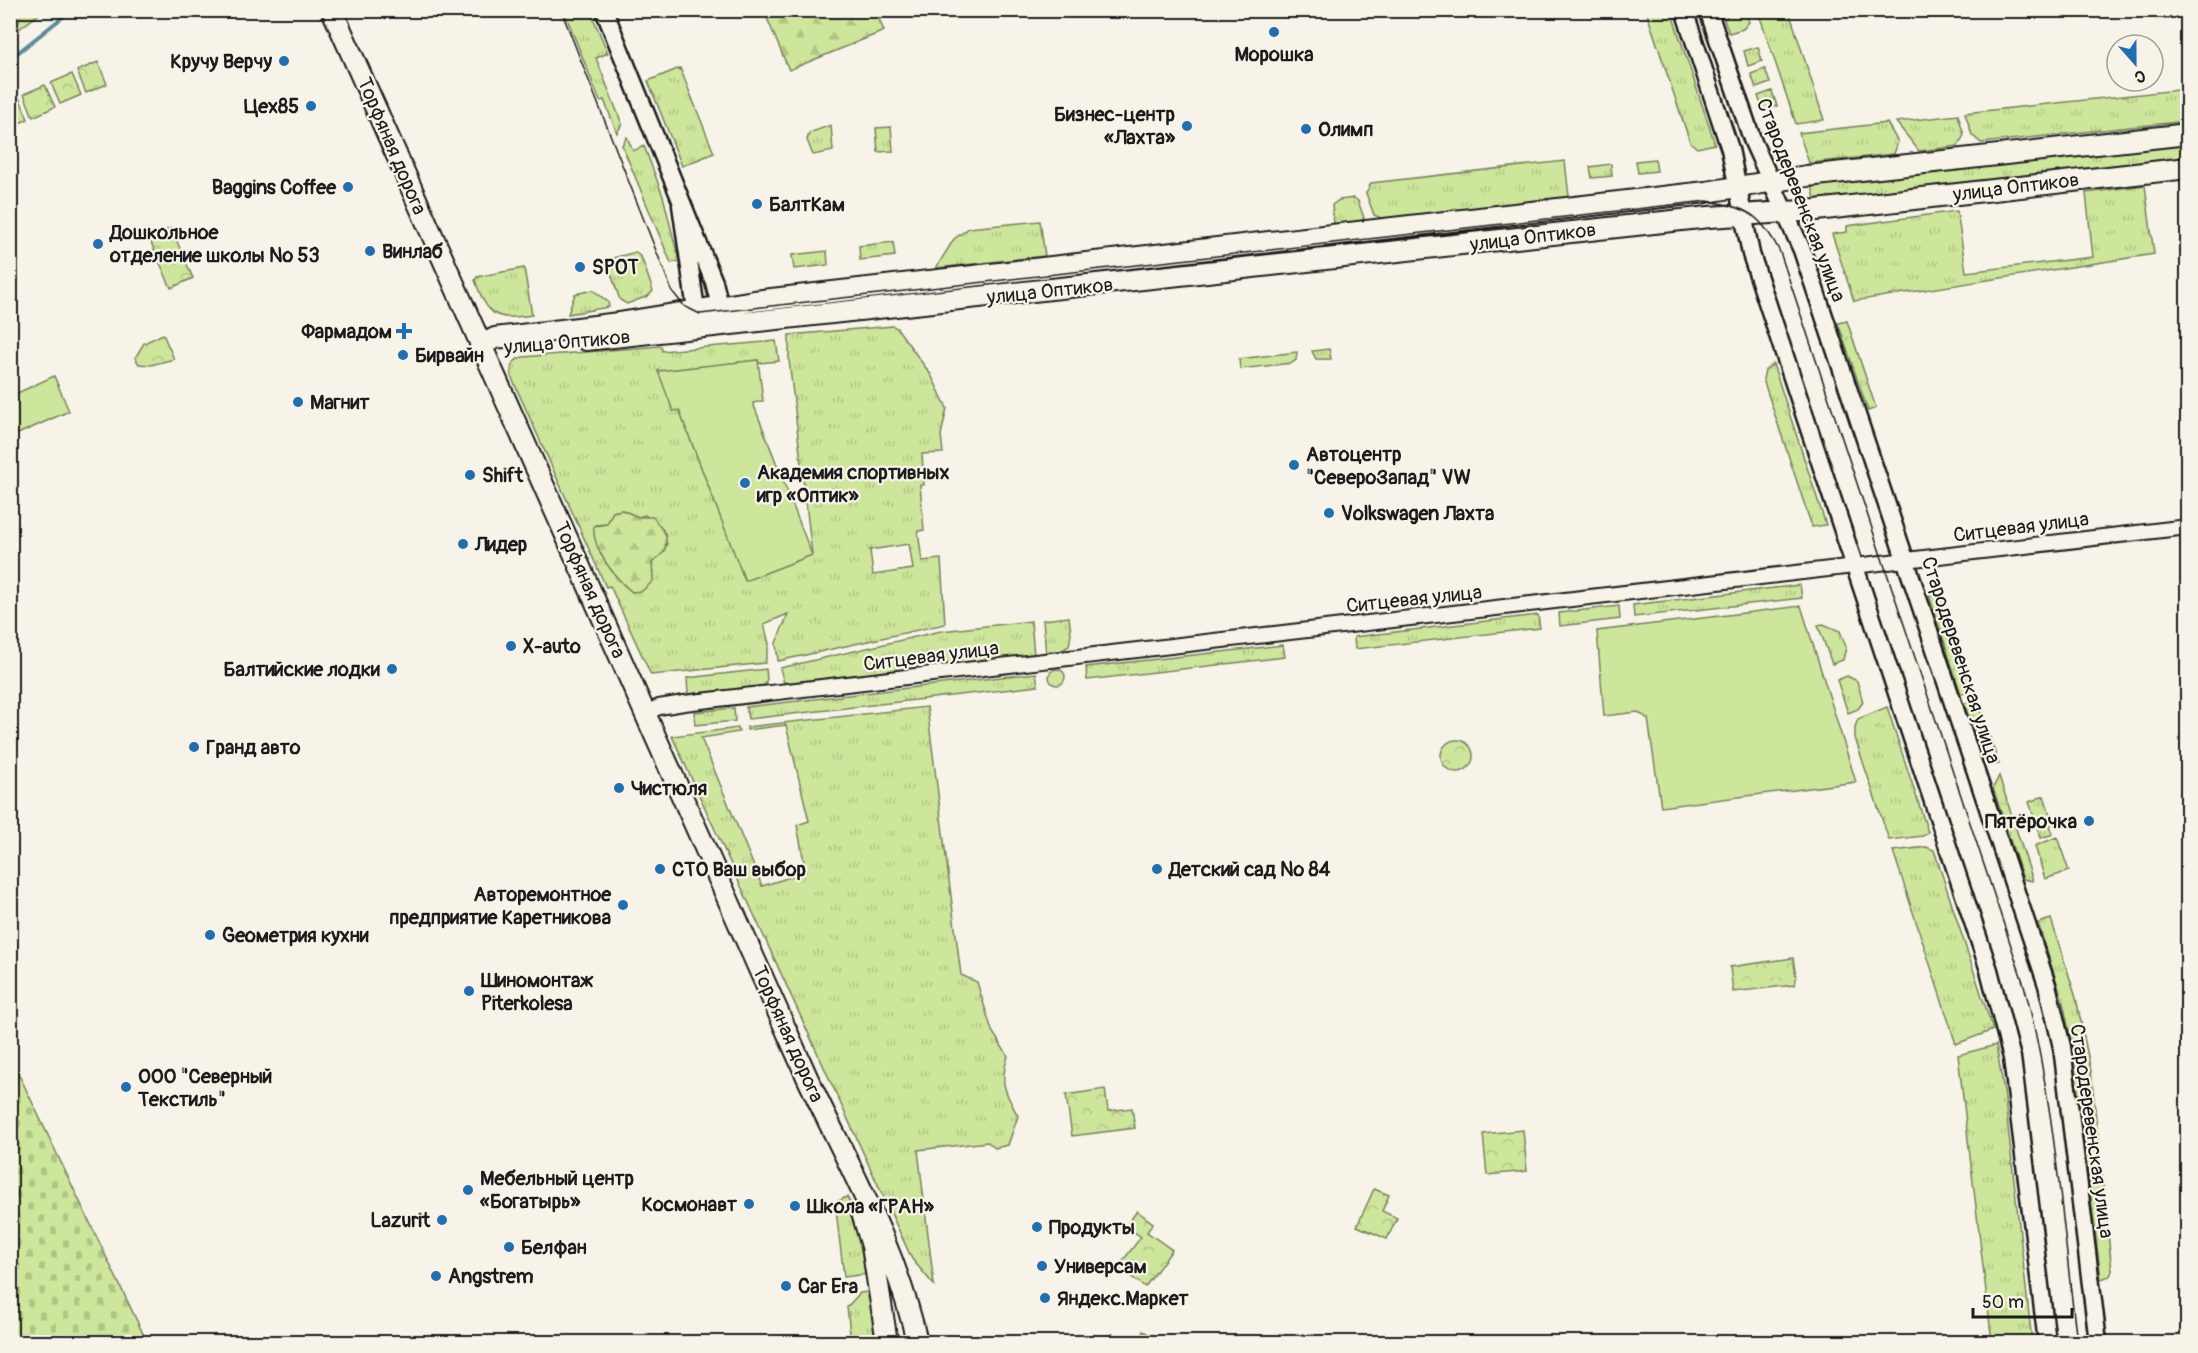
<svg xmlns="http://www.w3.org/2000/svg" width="2198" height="1353" viewBox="0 0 2198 1353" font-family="Pangolin,sans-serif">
	<defs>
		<pattern id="grass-tufts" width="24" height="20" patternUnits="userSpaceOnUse" patternTransform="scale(1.5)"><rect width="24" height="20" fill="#cee69b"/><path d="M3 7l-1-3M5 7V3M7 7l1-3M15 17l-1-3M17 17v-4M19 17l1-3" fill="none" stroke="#b0c585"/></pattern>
		<pattern id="forest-firs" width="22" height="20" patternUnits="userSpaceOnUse" patternTransform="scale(1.5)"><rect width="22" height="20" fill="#cee69b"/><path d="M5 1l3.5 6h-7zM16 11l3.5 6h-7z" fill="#b0c585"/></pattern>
		<pattern id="cemetery-stones" width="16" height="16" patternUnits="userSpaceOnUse" patternTransform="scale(1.5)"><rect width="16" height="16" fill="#cee69b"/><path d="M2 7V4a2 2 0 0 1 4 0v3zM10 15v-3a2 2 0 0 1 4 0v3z" fill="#b0c585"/></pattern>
		<pattern id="park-crowns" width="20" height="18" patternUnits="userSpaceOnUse" patternTransform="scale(1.5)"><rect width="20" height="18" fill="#cee69b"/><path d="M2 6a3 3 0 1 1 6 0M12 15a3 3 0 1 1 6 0" fill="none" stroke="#b0c585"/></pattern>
	</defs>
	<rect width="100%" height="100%" fill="#f7f3e8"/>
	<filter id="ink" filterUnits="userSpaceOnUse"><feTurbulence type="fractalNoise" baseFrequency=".0167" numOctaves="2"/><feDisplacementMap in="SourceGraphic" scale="12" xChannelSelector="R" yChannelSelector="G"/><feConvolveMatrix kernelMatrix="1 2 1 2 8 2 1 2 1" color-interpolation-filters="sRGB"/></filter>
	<g filter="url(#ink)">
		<!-- grass -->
		<path fill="url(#grass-tufts)" stroke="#75815c" stroke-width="1.5" fill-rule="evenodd" d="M564,11H590L608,53L596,58L622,124L617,133L604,100L600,101Z
			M1646,11H1671L1715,144L1697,148L1690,142Z
			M1731,11H1745L1749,22L1743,29L1729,33L1724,20Z
			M1758,11H1789L1824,120L1796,124Z
			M1758,47L1762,61L1748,66L1744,51Z
			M680,68L714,153L682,166L648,81Z
			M1765,69L1770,83L1756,88L1751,74Z
			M2187,89V121L1981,143L1972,135L1965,113Z
			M1772,91L1777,106L1763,110L1758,96Z
			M1958,115L1964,135L1958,146L1919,151L1896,122Z
			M1887,123L1898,142L1894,154L1809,163L1799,133Z
			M831,125L833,151L813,155L807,140L809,133Z
			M891,127L893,151L878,152L876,128Z
			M627,137L633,151L644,146L663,196L679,261L671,263L622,145Z
			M2187,143V157L1815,199L1812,186Z
			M1655,159L1657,171L1638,173L1636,161Z
			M1565,161L1569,197L1383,219L1374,215L1366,193L1371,183Z
			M1611,164L1612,176L1592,178L1590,167Z
			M2145,185L2154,254L1854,301L1832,234L1847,232V226L1957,211L1966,272L2093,257L2086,193Z
			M1354,198L1358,201L1364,218L1361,221L1334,224L1332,205L1339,200Z
			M1040,221L1045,256L936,268L954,239L969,228Z
			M893,242L895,256L860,260L859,246Z
			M827,251L828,265L794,269L792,255Z
			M636,252L642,259L653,291L648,296L627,304L620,300L608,265L613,258Z
			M524,268L532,315C494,321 488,316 475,280L477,277Z
			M593,290L608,302L609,307L568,314L575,294Z
			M1847,321L1876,408L1868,411L1838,323Z
			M893,326L897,328L931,375L947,408L941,435L943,453L922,454L924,485H920L924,530L918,531L922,561L941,559L945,624L778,661L776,643L788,614L764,624L769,644L765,663L651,675L610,586L606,587L511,376C510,365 513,360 523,357L661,346L662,351L776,341L779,361L759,363L758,360L658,372L679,410L745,580L812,554L789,360V335ZM622,510L638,517L645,515L663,530L667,545L652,563L654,572L632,592C616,579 591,548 595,525L607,524L613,512ZM909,544L913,569L873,575L870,550Z
			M1329,349L1331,359H1316L1312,351Z
			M1297,352L1296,360L1292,363L1240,369L1239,359Z
			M1773,364L1826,525L1812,527L1763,379L1765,370Z
			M1800,585L1802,598L1634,617L1633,605Z
			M1941,592L1974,692L1961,694L1929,595Z
			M1619,606L1620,619L1560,626L1559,613Z
			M1538,615L1540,628L1355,649L1354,637Z
			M1069,617L1071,634L1069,646L1059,652L1046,654L1043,620Z
			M1031,621L1034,655L784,683L780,668L941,631Z
			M1823,624L1840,631L1846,647L1843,660L1832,664L1818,625Z
			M1283,645L1285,657L1087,680L1086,667Z
			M766,669L767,679L764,686L688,694L687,678Z
			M1049 677a8 8 0 1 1 16 0a8 8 0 1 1-16 0Z
			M1036,673L1038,686L748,719L746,707Z
			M1847,676L1857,681L1863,702L1858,709L1848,713L1837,680Z
			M1977,701L1999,764L1995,765L1983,759L1964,703Z
			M927,707L961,975L977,982L992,1031L1008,1056C999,1084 1005,1092 1018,1116L1008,1145L995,1148L988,1142L918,1150L934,1285L912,1259L672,736L738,728L739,732L701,738L762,886L806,872L797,825L809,821L786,725L747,730V727Z
			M1887,707L1928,832L1923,836L1889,840L1855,738V727L1858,719Z
			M734,708L735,721L695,725L694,712Z
			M1999,776L2033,881L2023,879L1993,788Z
			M2044,796L2053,823L2050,825L2053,834L2041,838L2029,802Z
			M2057,837L2069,871L2045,879L2035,846Z
			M1926,847L1934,850L1993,1030L1956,1044L1893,851Z
			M2051,919L2076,998L2091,1071L2112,1271L2110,1276L2101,1279L2072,1045L2063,1002L2038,923Z
			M1996,1045L2004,1091L2032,1342H1992L1958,1055Z
			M847,1197L860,1222L867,1274L844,1277L835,1202Z
			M868,1292L875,1298L880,1342H851L847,1307L860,1293Z
			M1143,1331L1163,1342H1101L1103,1337L1113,1334L1114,1341L1144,1338Z
			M2187,1337V1342H2143Z"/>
		<!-- forest -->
		<path fill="url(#forest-firs)" stroke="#75815c" stroke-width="1.5" d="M764,11H876L884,31L789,70Z
			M622,510L638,517H653L666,535L665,551L652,563L653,581L642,591L632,592C616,579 591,548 594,526L607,524L613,512Z"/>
		<!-- cemetery -->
		<path fill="url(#cemetery-stones)" stroke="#75815c" stroke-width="1.5" d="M11,10H43V11L11,35Z
			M10,1058H11L147,1342H11Z"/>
		<!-- park -->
		<path fill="url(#park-crowns)" stroke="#75815c" stroke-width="1.5" d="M98,62L107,84L86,93L77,71Z
			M72,74L81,95L60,104L51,83Z
			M45,85L55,107L33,117L24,94Z
			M19,97L28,119L11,127V101Z
			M171,228L193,278L171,288L149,238Z
			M163,334L174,359L151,365L139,364L135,358L144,343Z
			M1441 756a16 16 0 1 1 32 0a16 16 0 1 1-32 0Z
			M1793,958L1796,977L1794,985L1733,992L1730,967Z
			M1105,1089L1108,1111L1132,1108L1135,1128L1072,1136L1066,1095Z
			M1523,1130L1527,1171L1487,1175L1483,1134Z
			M1374,1189L1389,1195L1382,1211L1397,1218L1387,1239L1357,1226Z
			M1137,1211L1153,1223L1147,1232L1172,1250L1145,1287L1118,1267L1141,1237L1126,1226Z"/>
		<!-- pitch -->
		<path fill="#cee69b" stroke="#75815c" stroke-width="1.5" d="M758,360L763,401L753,403L812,555L745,581L679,410L673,411L658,371Z
			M54,376L69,411L11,437V396Z
			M1801,606L1856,782L1661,807L1648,719L1638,712L1604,716L1597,631Z"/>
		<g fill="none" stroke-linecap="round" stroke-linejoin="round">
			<!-- stream -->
			<path stroke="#618b9c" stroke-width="4" d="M10,59L69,12"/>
			<defs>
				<path id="minor" d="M645,713L659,707L684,703L2188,527"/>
				<path id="tertiary" d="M604,10L714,282L720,306L713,327L696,310L681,205
					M1684,10L1730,149L1751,254L1989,970L2012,1058L2047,1342
					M1708,10L1753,142L1802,250L2047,985L2062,1047L2098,1342"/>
				<path id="secondary" d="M332,10L807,1077C848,1165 896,1247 917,1342
					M586,340L1709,217L1816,210L2188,168
					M480,346L495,338L619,323L754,301L1706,192L1807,176L2188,134
					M862,1213L872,1246L887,1342"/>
			</defs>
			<!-- minor casing -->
			<use href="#minor" stroke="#1c1c1c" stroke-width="18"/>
			<!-- tertiary casing -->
			<use href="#tertiary" stroke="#1c1c1c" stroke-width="21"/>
			<!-- secondary casing -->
			<use href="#secondary" stroke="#1c1c1c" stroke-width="24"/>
			<!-- minor -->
			<use href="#minor" stroke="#f7f3e8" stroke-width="14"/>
			<!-- tertiary -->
			<use href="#tertiary" stroke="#f7f3e8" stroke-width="16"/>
			<!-- secondary -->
			<use href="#secondary" stroke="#f7f3e8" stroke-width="20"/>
			<!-- tram -->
			<path stroke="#1c1c1c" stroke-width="1.5" d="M561,10L672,291L684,306L700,314L1707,201C1748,207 1761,215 1780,252L2024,985C2055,1101 2062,1223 2077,1342"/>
		</g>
	</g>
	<!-- markers -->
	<g fill="#1f6fb2" stroke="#f7f3e8" stroke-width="2">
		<circle cx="1274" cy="32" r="6"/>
		<circle cx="284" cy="61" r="6"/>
		<circle cx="311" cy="106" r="6"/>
		<circle cx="1187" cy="126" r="6"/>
		<circle cx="1306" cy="129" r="6"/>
		<circle cx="348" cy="187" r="6"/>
		<circle cx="757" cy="204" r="6"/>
		<circle cx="98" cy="244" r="6"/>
		<circle cx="370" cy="251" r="6"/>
		<circle cx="580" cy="267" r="6"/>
		<path d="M401 322h6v6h6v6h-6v6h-6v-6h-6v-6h6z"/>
		<circle cx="403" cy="355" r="6"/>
		<circle cx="298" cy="402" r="6"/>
		<circle cx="1294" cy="465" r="6"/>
		<circle cx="470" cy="475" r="6"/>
		<circle cx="745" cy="483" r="6"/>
		<circle cx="1329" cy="513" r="6"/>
		<circle cx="463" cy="544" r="6"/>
		<circle cx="511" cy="646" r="6"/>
		<circle cx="392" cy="669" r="6"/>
		<circle cx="194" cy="747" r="6"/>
		<circle cx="619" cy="788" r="6"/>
		<circle cx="2089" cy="821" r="6"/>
		<circle cx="660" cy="869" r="6"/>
		<circle cx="1157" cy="869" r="6"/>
		<circle cx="623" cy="905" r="6"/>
		<circle cx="210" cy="935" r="6"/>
		<circle cx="469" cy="991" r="6"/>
		<circle cx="126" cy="1087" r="6"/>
		<circle cx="468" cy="1190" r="6"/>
		<circle cx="749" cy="1204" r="6"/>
		<circle cx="795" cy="1206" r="6"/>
		<circle cx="442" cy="1220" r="6"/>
		<circle cx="1037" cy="1227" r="6"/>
		<circle cx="509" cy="1247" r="6"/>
		<circle cx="1042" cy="1266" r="6"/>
		<circle cx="436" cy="1276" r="6"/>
		<circle cx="786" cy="1286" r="6"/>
		<circle cx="1045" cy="1298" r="6"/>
	</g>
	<g text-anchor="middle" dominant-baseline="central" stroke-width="4.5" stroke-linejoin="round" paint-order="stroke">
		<!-- poi labels -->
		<g font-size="20" font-weight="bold" fill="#1c1c1c" stroke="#f7f3e8" text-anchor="start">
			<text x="1274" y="54" text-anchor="middle">Морошка</text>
			<text x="272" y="61" text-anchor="end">Кручу Верчу</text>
			<text x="299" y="106" text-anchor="end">Цех85</text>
			<text x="1175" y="114" text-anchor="end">Бизнес-центр<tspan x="1175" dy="23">«Лахта»</tspan></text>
			<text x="1318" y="129">Олимп</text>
			<text x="336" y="187" text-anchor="end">Baggins Coffee</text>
			<text x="769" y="204">БалтКам</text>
			<text x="110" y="232">Дошкольное<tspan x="110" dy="23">отделение школы № 53</tspan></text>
			<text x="382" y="251">Винлаб</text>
			<text x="592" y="267">SPOT</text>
			<text x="392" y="331" text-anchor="end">Фармадом</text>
			<text x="415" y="355">Бирвайн</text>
			<text x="310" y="402">Магнит</text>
			<text x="1306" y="454">Автоцентр<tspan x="1306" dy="23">"СевероЗапад" VW</tspan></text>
			<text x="757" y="472">Академия спортивных<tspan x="757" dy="23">игр «Оптик»</tspan></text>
			<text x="482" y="475">Shift</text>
			<text x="1341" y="513">Volkswagen Лахта</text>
			<text x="475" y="544">Лидер</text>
			<text x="523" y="646">X-auto</text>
			<text x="380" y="669" text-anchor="end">Балтийские лодки</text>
			<text x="206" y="747">Гранд авто</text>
			<text x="631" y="788">Чистюля</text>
			<text x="2077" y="821" text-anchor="end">Пятёрочка</text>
			<text x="672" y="869">СТО Ваш выбор</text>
			<text x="1169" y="869">Детский сад № 84</text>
			<text x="611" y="894" text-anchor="end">Авторемонтное<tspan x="611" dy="23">предприятие Каретникова</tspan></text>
			<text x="222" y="935">Geoметрия кухни</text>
			<text x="481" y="980">Шиномонтаж<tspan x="481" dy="23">Piterkolesa</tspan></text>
			<text x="138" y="1076">ООО "Северный<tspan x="138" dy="23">Текстиль"</tspan></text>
			<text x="480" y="1178">Мебельный центр<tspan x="480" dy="23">«Богатырь»</tspan></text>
			<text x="737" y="1204" text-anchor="end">Космонавт</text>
			<text x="807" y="1206">Школа «ГРАН»</text>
			<text x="430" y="1220" text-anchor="end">Lazurit</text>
			<text x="1049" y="1227">Продукты</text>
			<text x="521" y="1247">Белфан</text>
			<text x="1054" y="1266">Универсам</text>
			<text x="448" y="1276">Angstrem</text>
			<text x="798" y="1286">Car Era</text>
			<text x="1057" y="1298">Яндекс.Маркет</text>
		</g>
		<!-- street labels -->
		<g font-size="20" fill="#1c1c1c" stroke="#f7f3e8">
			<text transform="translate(392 146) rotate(67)">Торфяная дорога</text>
			<text transform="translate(2016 187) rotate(-7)">улица Оптиков</text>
			<text transform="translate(1801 200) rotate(69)">Стародеревенская улица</text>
			<text transform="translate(1533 237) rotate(-7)">улица Оптиков</text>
			<text transform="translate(1050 291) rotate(-6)">улица Оптиков</text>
			<text transform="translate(567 342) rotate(-5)">улица Оптиков</text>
			<text transform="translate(2021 527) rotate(-7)">Ситцевая улица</text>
			<text transform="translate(590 590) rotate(66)">Торфяная дорога</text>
			<text transform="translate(1414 599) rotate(-6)">Ситцевая улица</text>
			<text transform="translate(931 656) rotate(-7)">Ситцевая улица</text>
			<text transform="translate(1961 660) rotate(72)">Стародеревенская улица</text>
			<text transform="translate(788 1034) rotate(66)">Торфяная дорога</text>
			<text transform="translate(2092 1131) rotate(82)">Стародеревенская улица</text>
		</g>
	</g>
	<!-- margin -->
	<rect width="2198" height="1353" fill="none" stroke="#f7f3e8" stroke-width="36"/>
	<rect x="18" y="18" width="2162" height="1317" fill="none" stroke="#1c1c1c" stroke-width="2" filter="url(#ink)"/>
	<!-- north arrow -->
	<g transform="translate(2135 63) rotate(159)"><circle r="28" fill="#f7f3e8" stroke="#9f9d96" stroke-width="1.5"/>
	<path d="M0-4.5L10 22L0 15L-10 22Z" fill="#1f6fb2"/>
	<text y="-9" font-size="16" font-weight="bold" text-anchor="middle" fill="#1c1c1c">С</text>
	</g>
	<!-- scale -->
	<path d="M1973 1308v9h99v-9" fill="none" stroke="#1c1c1c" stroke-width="3"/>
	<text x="1982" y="1308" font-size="18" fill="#1c1c1c" stroke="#f7f3e8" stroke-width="4.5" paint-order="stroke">50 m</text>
</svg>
